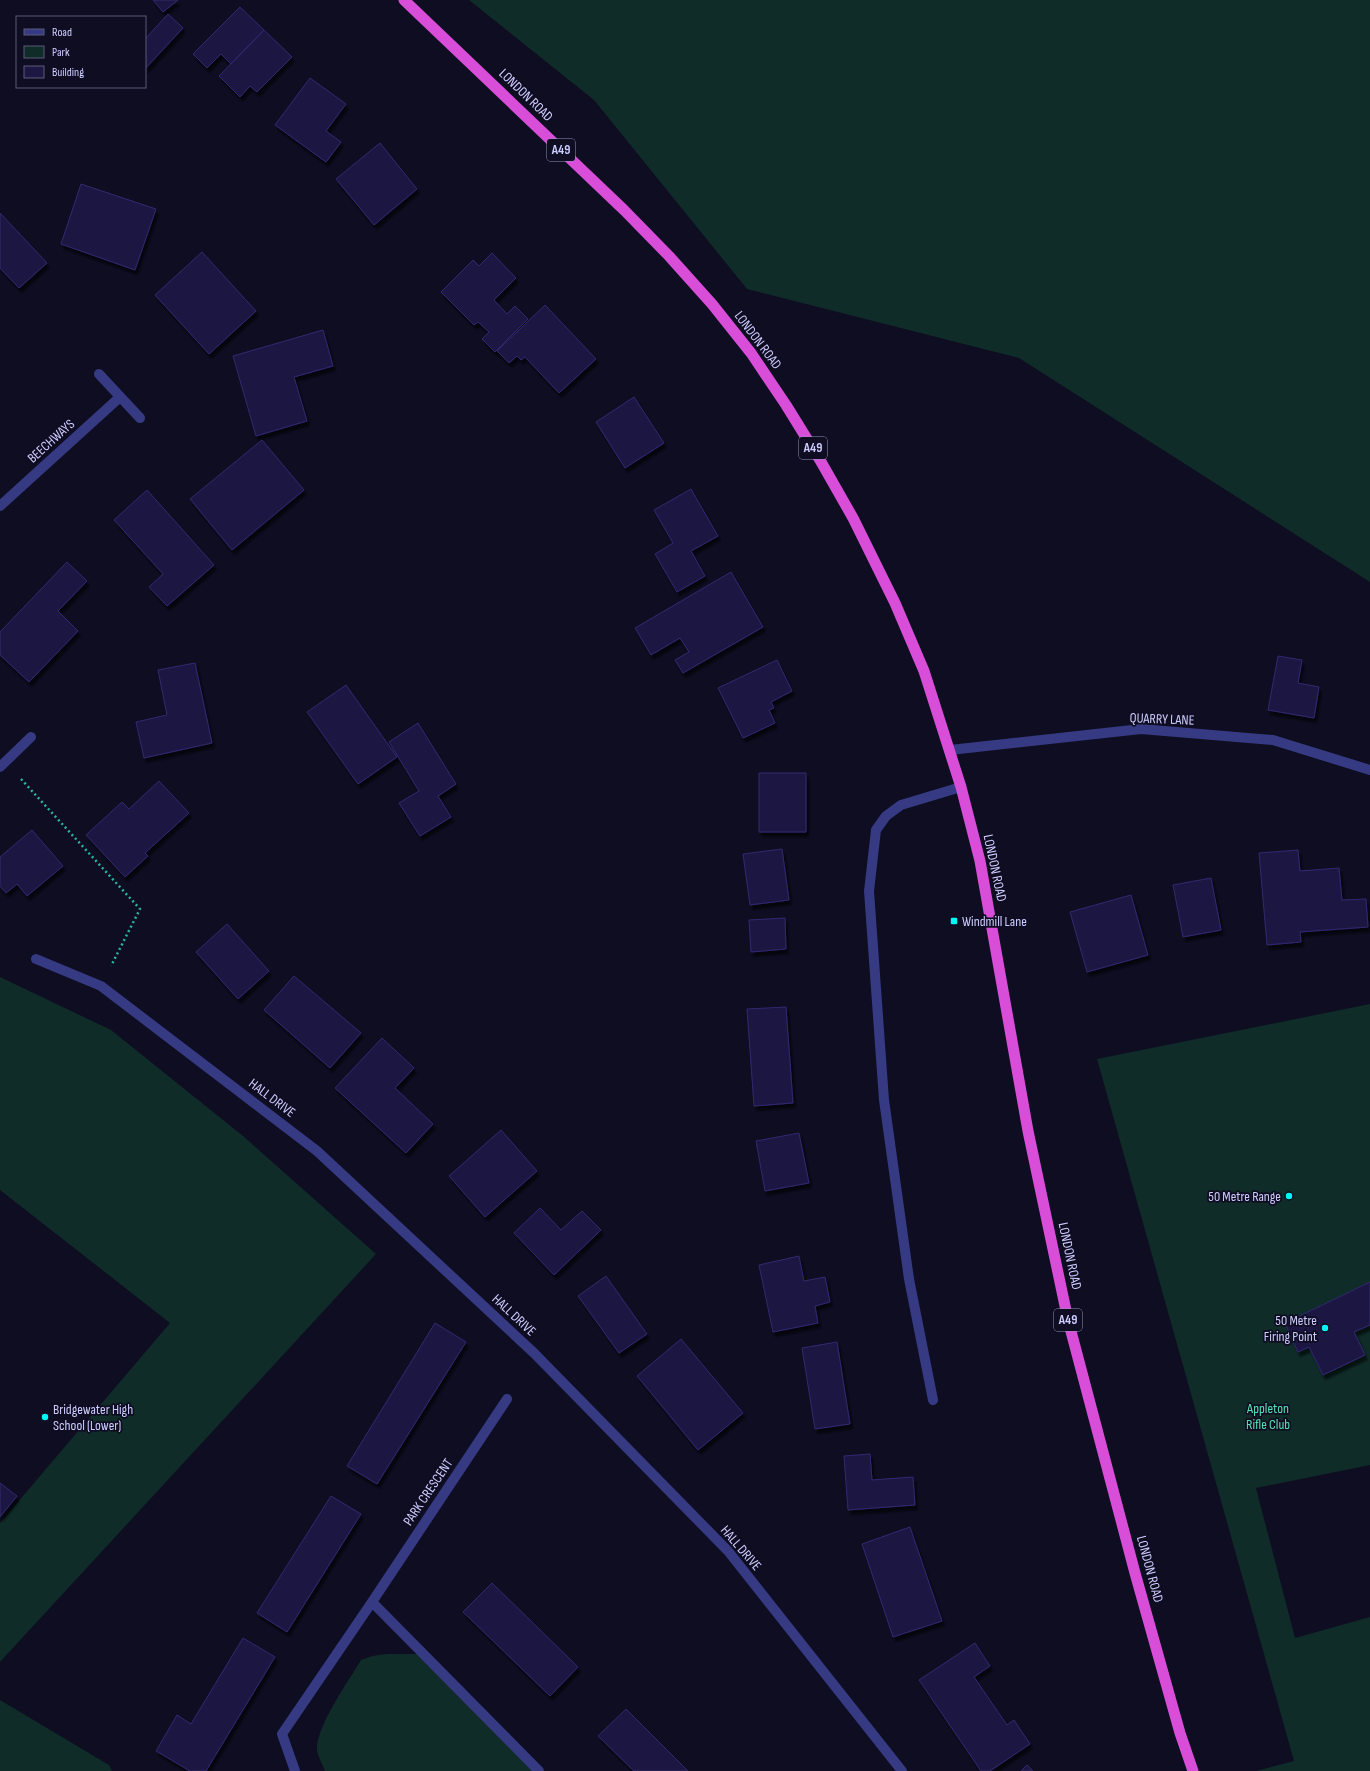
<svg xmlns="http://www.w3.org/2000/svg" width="1370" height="1771" viewBox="0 0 1370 1771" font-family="'Sofia Sans Condensed',sans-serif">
	<defs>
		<filter id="shadow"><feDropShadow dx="2.5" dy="4.5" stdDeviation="1" flood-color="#0009"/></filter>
	</defs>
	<rect width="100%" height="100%" fill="#0e0d22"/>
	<!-- green -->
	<path fill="#0f2c28" d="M469,0H1370V582L1019,358L747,289L594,100Z
		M0,977L111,1030L243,1136L376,1254L0,1662V1523L170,1323L0,1190Z
		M1370,1004V1282L1285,1323L1298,1352L1309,1347L1323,1375L1365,1355L1354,1332L1370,1325V1465L1256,1488L1295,1638L1370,1617V1771H1256L1294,1761L1097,1059Z
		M387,1654H424L538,1771H325C323,1765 318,1757 317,1751C315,1728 349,1680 361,1660L372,1656Z
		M0,1700L109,1765L112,1771H0Z"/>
	<!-- building -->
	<path fill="#1d1843" stroke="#312970" filter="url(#shadow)" d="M153,0H178L163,12Z
		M240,7L264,30L231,64L221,54L207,68L193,54Z
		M168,14L183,28L145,69V39Z
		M264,30L292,57L257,92L250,86L240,97L219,76Z
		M310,78L346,104L326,131L341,142L326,162L275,125Z
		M380,143L417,189L374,225L336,179Z
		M81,184L156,209L135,270L61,244Z
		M0,213L47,263L19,288L0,268Z
		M202,252L256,311L209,354L155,295Z
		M492,253L516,278L494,300L507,314L515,306L528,319L495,352L482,339L489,332L478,322L474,325L441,292L473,260L479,266Z
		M545,305L596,359L559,393L525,357L521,360L517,356L509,363L497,351Z
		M323,330L333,366L294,377L307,421L256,436L233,356Z
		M634,397L664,443L625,468L596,422Z
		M262,440L304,490L232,550L190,499Z
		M691,489L718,536L691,551L705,576L677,592L655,554L673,543L654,510Z
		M147,490L214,565L167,606L149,587L163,574L114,520Z
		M67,562L87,581L58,611L78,631L29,682L0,655V632Z
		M731,572L763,627L683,673L675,660L689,652L680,638L651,655L635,628Z
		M1278,656L1302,660L1298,683L1319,687L1314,718L1268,710Z
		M777,660L792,691L771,702L774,708L769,710L775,723L743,738L718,688Z
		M195,663L212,743L144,758L136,722L167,715L158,670Z
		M346,685L397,757L358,784L307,712Z
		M418,723L456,784L438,796L451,817L420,836L399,803L419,791L389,742Z
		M759,773H806V832H759Z
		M159,781L189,813L145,853L148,856L125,877L86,835L122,802L129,809Z
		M32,830L63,866L27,896L17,884L6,893L0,886V857Z
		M782,849L789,900L750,905L743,854Z
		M1298,850L1300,871L1339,868L1342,900L1366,899L1368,927L1300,932L1301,942L1267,945L1259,853Z
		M1211,878L1221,930L1183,937L1173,885Z
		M1131,895L1148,955L1087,972L1070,912Z
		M785,918L786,949L751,952L749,920Z
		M227,924L269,971L238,999L196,952Z
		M294,976L361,1033L330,1068L264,1010Z
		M786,1007L793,1103L754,1106L747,1009Z
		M382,1038L414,1068L395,1088L433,1124L406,1153L335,1088Z
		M501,1130L537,1171L485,1217L449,1176Z
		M799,1133L809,1183L765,1191L756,1141Z
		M540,1208L561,1230L582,1211L601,1230L554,1275L514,1233Z
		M799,1256L804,1281L825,1277L830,1302L815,1306L818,1323L773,1332L759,1265Z
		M606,1276L647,1334L619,1353L578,1296Z
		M1370,1282V1325L1354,1332L1365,1355L1323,1375L1309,1347L1298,1352L1285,1323Z
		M435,1323L466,1342L377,1484L347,1466Z
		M681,1339L743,1413L698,1450L637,1376Z
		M837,1342L850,1424L815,1429L802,1348Z
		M870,1454L872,1480L913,1477L915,1505L848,1510L844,1456Z
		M0,1483L17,1496L0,1517Z
		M331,1496L361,1514L287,1632L257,1613Z
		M910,1527L942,1621L893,1637L862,1544Z
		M492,1583L578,1667L550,1696L463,1612Z
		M243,1638L275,1657L206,1771H190L156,1751L177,1715L191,1724Z
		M975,1643L990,1666L974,1677L1007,1725L1014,1720L1030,1744L990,1771H981L919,1680Z
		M626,1709L688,1771H634L598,1736Z
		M1027,1765L1033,1771H1021Z"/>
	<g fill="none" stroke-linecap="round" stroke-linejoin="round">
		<!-- path -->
		<path stroke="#2ab6a1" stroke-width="2.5" stroke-dasharray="2 3" stroke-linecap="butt" d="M21,779L140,909L111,966"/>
		<!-- minor -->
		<path stroke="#363a82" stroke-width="10" d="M99,374L140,418
			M0,506L120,397
			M0,767L31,737
			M36,959L101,986L317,1151L534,1353L728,1551L902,1771
			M933,1400L909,1279L884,1100L869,891L876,830L886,816L901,805L961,787
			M372,1602L507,1399
			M295,1771L282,1734L372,1602L539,1771"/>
		<!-- tertiary -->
		<path stroke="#363a82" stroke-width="10" d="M950,750L1141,729L1273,740L1370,770"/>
		<!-- trunk -->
		<path stroke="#d84ed8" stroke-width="11" d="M404,0L624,210L669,256L712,304L751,353L786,405L820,460L853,518L895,603L924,671L961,787L980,861L1028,1131L1068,1320L1135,1573L1180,1733L1193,1771"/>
	</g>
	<!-- markers -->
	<g fill="#00f6f8" stroke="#0e0d22" stroke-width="1.5">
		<rect x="950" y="917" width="8" height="8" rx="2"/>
		<circle cx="1289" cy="1196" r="4"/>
		<circle cx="1325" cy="1328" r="4"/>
		<circle cx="45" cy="1417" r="4"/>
	</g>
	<g text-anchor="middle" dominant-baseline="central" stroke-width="3.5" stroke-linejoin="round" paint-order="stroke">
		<!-- shield labels -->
		<g fill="#0e0d22" stroke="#9493bd" stroke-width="1">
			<rect x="547" y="139" width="28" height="22" rx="3"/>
			<rect x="799" y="437" width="28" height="22" rx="3"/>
			<rect x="1054" y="1309" width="28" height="22" rx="3"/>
		</g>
		<g font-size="13" font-weight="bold" fill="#cecdff">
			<text x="561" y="150">A49</text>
			<text x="813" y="448">A49</text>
			<text x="1068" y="1320">A49</text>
		</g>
		<!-- street labels -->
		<g font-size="14" fill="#cecdff" stroke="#0e0d22">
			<text transform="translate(526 95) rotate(44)">LONDON ROAD</text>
			<text transform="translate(758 340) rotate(53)">LONDON ROAD</text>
			<text transform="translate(51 441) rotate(-42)">BEECHWAYS</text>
			<text transform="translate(1162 719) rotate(2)">QUARRY LANE</text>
			<text transform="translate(995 868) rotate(78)">LONDON ROAD</text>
			<text transform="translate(272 1098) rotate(37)">HALL DRIVE</text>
			<text transform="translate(1070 1256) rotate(78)">LONDON ROAD</text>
			<text transform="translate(514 1315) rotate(43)">HALL DRIVE</text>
			<text transform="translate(428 1492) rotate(-56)">PARK CRESCENT</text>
			<text transform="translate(741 1548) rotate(49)">HALL DRIVE</text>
			<text transform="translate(1150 1569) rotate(75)">LONDON ROAD</text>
		</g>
		<!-- poi labels -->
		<g font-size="14" fill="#cecdff" stroke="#0e0d22" text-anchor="start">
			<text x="962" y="921">Windmill Lane</text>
			<text x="1281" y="1196" text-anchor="end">50 Metre Range</text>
			<text x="1317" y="1320" text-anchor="end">50 Metre<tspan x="1317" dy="16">Firing Point</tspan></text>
			<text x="53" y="1409">Bridgewater High<tspan x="53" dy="16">School (Lower)</tspan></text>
		</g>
		<!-- park labels -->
		<g font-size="14" fill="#56e3b3" stroke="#0e0d22">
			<text x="1268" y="1408">Appleton<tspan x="1268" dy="16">Rifle Club</tspan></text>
		</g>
	</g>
	<!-- legend -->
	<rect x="16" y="16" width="130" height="72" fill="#0e0d22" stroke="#5b5a7a"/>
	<rect x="24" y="29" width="20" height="6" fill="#363a82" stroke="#5b5a7a"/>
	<text x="52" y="36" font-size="12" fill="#cecdff">Road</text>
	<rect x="24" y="46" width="20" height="12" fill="#0f2c28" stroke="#5b5a7a"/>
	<text x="52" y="56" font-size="12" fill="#cecdff">Park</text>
	<rect x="24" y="66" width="20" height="12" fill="#1d1843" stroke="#5b5a7a"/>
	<text x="52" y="76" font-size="12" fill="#cecdff">Building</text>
</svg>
